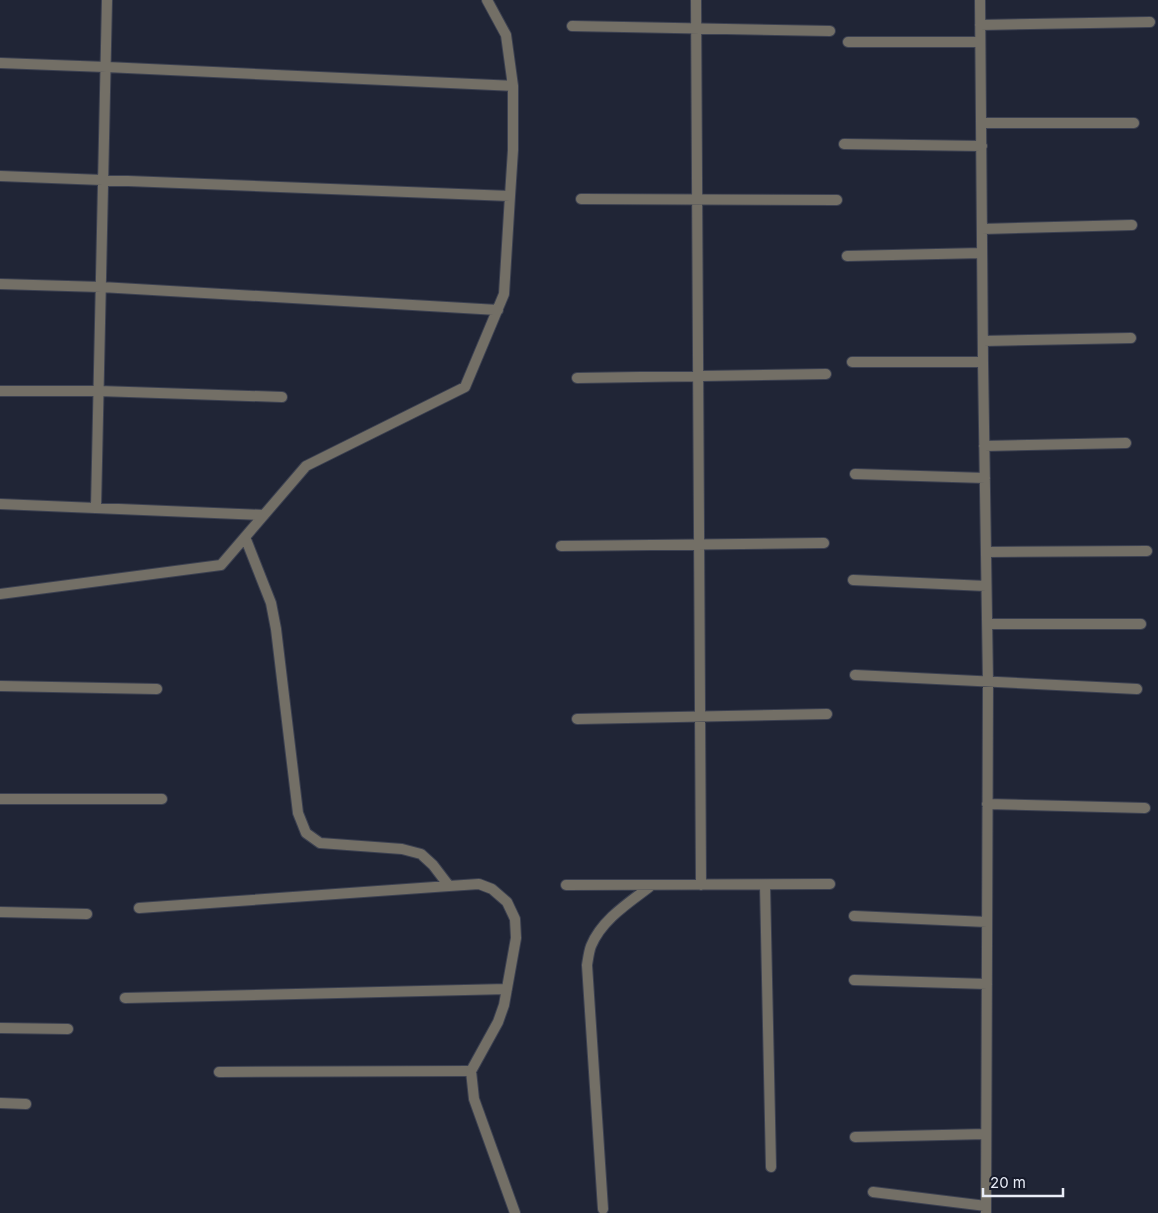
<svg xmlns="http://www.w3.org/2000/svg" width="1158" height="1213" viewBox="0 0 1158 1213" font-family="Inter,sans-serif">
	<rect width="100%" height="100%" fill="#202536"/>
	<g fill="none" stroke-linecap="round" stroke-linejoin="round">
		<defs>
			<path id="lane" d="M219,1072L471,1071"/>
			<path id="street" d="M696,0L701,885
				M980,0L983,362L988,682L986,1213
				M980,25L1150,22
				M572,26L830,31
				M848,42H980
				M0,63L106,67L513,86
				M982,123H1134
				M844,144L982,146
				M0,176L510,196
				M581,199L837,200
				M982,229L1132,225
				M847,256L982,253
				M0,284L101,287L498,310
				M983,341L1131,338
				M852,362H983
				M577,378L826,374
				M0,391H99L282,397
				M984,446L1126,443
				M855,474L985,478
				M0,504L264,515
				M96,508L107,0
				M245,537L271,603L276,629L298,813L306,833L320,843L402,849L421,854L433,865L449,886
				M561,546L824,543
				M986,552L1147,551
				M853,580L986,586
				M0,594L221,565L306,466L465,387L504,294L510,196L513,150V86L506,35L487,0
				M987,624H1141
				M855,675L1137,689
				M0,686L157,689
				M577,719L827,714
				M0,799H162
				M987,804L1145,808
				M566,885L830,884
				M765,885L771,1167
				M139,908L449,886L479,884L492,889L507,902L515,919L516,938L504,1005L498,1022L471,1071L474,1099L515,1213
				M0,912L87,914
				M854,916L987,922
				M854,980L987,984
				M125,998L507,989
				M0,1028L68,1029
				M0,1103L26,1104
				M855,1137L986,1134
				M873,1192L986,1206
				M603,1209L587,965C588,959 589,951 591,946C602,919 630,902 652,885"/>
		</defs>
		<!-- lane casing -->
		<use href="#lane" stroke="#3c4151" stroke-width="12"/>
		<!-- street casing -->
		<use href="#street" stroke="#3c4151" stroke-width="12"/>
		<!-- lane -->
		<use href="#lane" stroke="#736f66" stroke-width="10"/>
		<!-- street -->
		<use href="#street" stroke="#736f66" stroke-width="10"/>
	</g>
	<!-- scale -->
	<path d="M983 1188v8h80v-8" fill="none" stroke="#e9edf8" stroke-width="2.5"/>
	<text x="990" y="1188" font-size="15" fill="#e9edf8" stroke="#171b2b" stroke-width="4" paint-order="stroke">20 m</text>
</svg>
